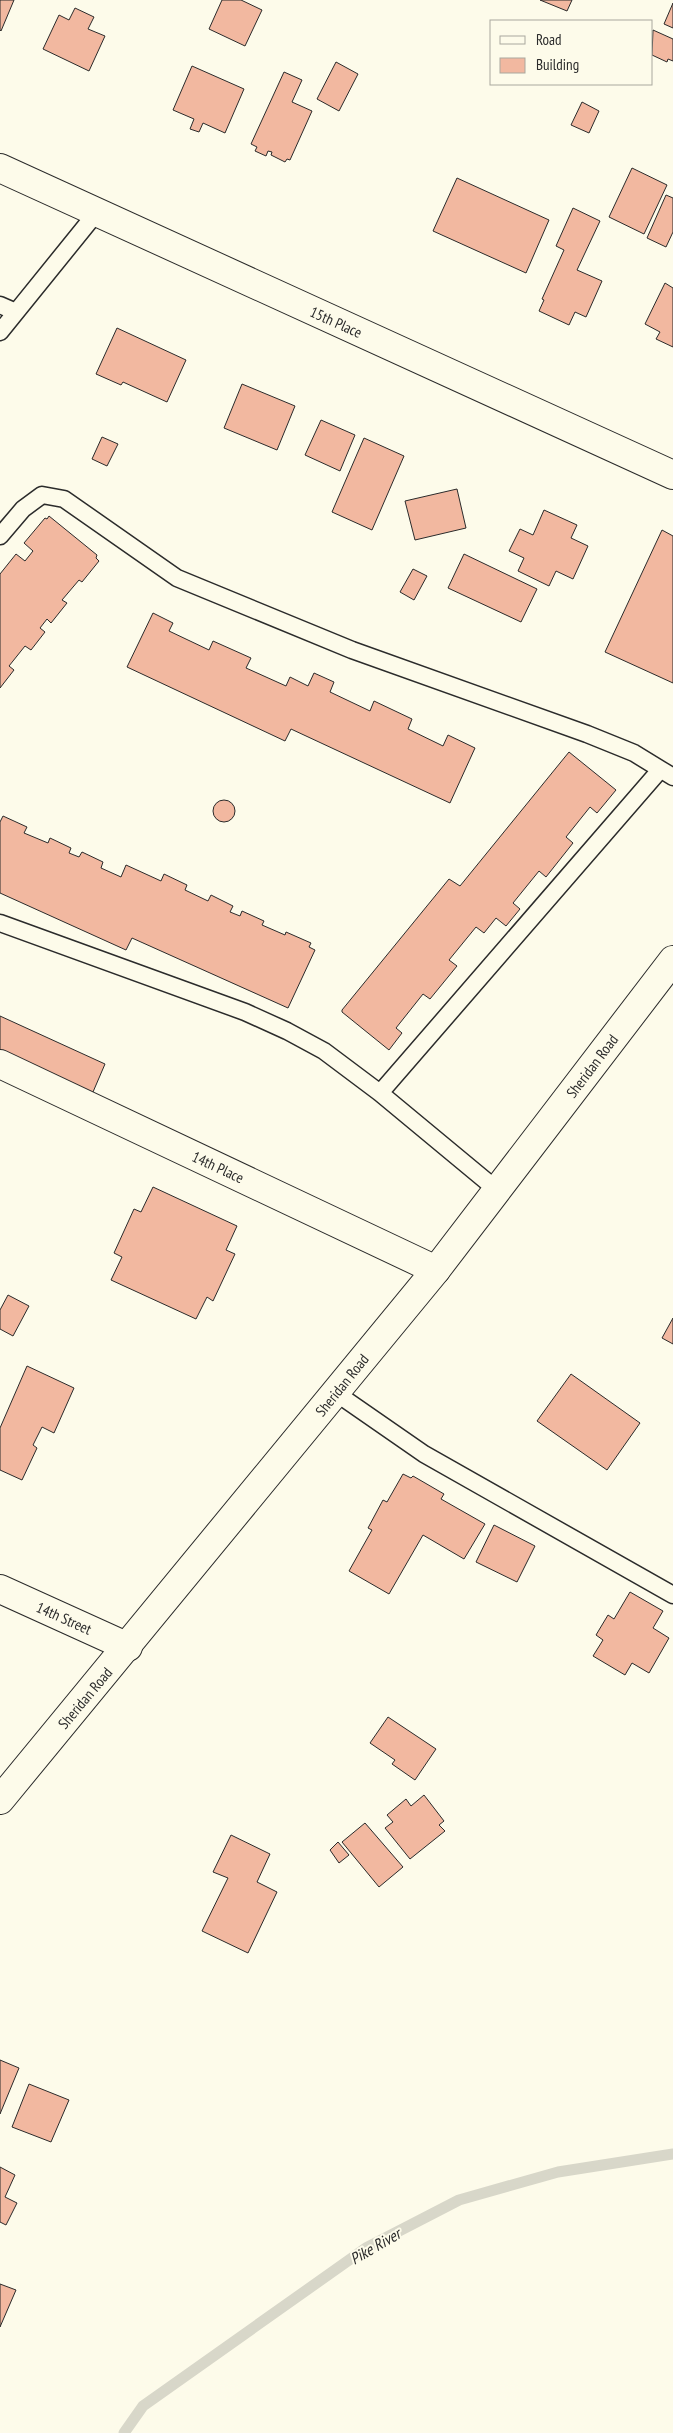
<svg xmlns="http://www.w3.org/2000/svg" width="673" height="2433" viewBox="0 0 673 2433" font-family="'PT Sans Narrow',sans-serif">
	<rect width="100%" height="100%" fill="#fdfbea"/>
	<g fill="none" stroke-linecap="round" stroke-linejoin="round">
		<!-- stream -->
		<path stroke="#d8d7c9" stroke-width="11" d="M124,2433L143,2406L366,2248L459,2200L558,2172L673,2154"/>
	</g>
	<!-- building -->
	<path fill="#f2b8a0" stroke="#2b2b2b" d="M0,0H14L1,31L0,30Z
		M222,0H241L262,10L245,46L209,29Z
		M540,0H572L567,11Z
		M673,3V28L664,24Z
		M75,8L94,17L88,29L105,36L89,71L43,49L59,15L69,20Z
		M653,30L673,39V61L668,59L667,62L652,55Z
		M336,62L358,74L339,111L317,99Z
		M192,66L244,89L225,133L203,123L199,132L190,129L194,119L173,110Z
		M284,72L302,80L292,102L312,111L290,160L287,159L285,162L271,155L272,152L268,151L266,156L255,151L257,147L251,144Z
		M582,102L599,111L589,133L571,125Z
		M632,168L667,185L644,234L609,217Z
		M457,178L549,220L526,273L433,231Z
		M666,195L673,198V232L666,247L647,238Z
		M573,208L600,221L577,270L602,281L586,317L575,312L569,325L539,311L544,300L542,299L564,250L556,246Z
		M665,283L673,288V347L656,339L660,332L645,324Z
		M117,328L186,360L167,402L123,382L121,385L96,374Z
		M242,384L295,406L277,450L224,428Z
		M321,420L355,435L340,471L305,455Z
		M102,437L118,444L107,466L92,459Z
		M364,438L404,456L372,530L332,512Z
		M457,489L466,528L415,540L405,501Z
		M544,510L577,525L571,538L588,546L573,579L556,571L549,586L518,571L524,558L509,551L520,529L533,535Z
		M49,516L97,555L96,558L99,561L82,582L79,580L62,600L67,603L51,623L47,619L40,628L45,632L31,650L25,646L9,666L14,670L0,688V574L16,554L25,561L33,551L24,543L45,518L47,519Z
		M662,530L673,536V683L605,652Z
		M464,554L537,589L521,622L448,588Z
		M413,569L427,576L414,600L400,592Z
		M153,613L173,623L169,631L209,650L213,641L251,658L246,668L286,686L290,677L308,686L314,673L334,682L330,692L370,711L374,701L412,719L408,729L443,746L448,735L475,748L450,803L291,729L285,741L127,667Z
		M569,752L616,790L597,813L590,807L566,837L573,843L546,877L539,871L513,903L520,909L506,926L496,918L484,933L476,927L449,960L457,966L430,999L423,994L396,1028L402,1033L389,1050L342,1012V1010L449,879L460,886Z
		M213 811a11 11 0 1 1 22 0a11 11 0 1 1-22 0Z
		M3,816L27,827L24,833L48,843L50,838L71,848L69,853L79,857L82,852L103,862L101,868L121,877L126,865L161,881L164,874L187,885L185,890L208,901L211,895L233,906L230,912L240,916L242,911L264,921L262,925L285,935L286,932L311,943L309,947L315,950L288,1008L132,938L126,950L0,893V822Z
		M0,1016L105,1064L90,1099L0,1058Z
		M153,1187L237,1226L226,1250L235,1254L213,1301L207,1297L196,1319L111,1280L122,1257L114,1253L134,1209L141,1212Z
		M8,1295L29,1306L13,1336L0,1329V1310Z
		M673,1318V1344L662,1338Z
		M27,1366L74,1388L54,1433L42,1427L33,1445L37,1448L22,1480L0,1470V1428Z
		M571,1374L640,1423L607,1470L537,1421Z
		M403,1474L411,1478L413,1476L444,1494L441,1499L485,1524L464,1559L423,1535L389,1594L349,1571L372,1530L368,1528L383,1500L387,1502Z
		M494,1525L535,1546L517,1582L476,1562Z
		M630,1592L663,1611L653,1628L669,1638L649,1673L632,1663L625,1675L593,1656L603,1640L596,1635L608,1615L614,1619Z
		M388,1717L436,1749L415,1780L392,1764L395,1760L370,1743Z
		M424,1795L444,1821L439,1825L445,1831L410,1859L385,1828L393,1822L387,1815L406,1799L411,1806Z
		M365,1823L403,1867L379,1887L342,1842Z
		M231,1835L270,1854L257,1882L277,1892L248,1953L202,1931L228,1878L213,1872Z
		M338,1842L349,1855L339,1863L330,1850Z
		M0,2060L19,2068L0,2114Z
		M29,2084L69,2100L51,2142L12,2127Z
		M0,2167L15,2175L5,2197L17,2203L6,2225L0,2222Z
		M0,2284L16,2290L0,2327Z"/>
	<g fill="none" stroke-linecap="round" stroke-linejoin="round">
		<defs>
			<path id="lane" d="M0,305L16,312
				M0,332L97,212
				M0,536L23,509L42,495L64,499L177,578L352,650L587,734L634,753L673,777
				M0,923L245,1012L287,1031L324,1051L380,1093L497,1190
				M380,1093L660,770
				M336,1393L424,1454L673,1595"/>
			<path id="street" d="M0,168L673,475
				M0,1064L436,1270
				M0,1589L128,1647"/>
			<path id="primary" d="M0,1800L436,1270L673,960"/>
		</defs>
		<!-- lane casing -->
		<use href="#lane" stroke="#2b2b2b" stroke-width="19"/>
		<!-- street casing -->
		<use href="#street" stroke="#2b2b2b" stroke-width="30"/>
		<!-- primary casing -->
		<use href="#primary" stroke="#2b2b2b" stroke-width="30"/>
		<!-- lane -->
		<use href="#lane" stroke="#fdfbea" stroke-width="16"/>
		<!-- street -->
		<use href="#street" stroke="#fdfbea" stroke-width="28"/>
		<!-- primary -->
		<use href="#primary" stroke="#fdfbea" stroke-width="28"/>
	</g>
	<g text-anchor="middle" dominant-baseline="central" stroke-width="4" stroke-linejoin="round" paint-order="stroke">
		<!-- street labels -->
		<g font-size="15" fill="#2b2b2b" stroke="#fdfbea">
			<text transform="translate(336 322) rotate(24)">15th Place</text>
			<text transform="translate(592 1066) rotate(-53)">Sheridan Road</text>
			<text transform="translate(218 1167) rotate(25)">14th Place</text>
			<text transform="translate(342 1385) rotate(-51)">Sheridan Road</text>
			<text transform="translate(64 1618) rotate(24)">14th Street</text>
			<text transform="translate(85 1698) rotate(-50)">Sheridan Road</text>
		</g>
		<!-- water labels -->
		<g font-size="16" font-style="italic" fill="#2b2b2b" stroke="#fdfbea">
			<text transform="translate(375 2246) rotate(-30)">Pike River</text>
		</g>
	</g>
	<!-- legend -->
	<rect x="490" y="20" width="162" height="65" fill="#fdfbea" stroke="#a9a89e"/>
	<rect x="500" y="36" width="25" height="8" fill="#fdfbea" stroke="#a9a89e"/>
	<text x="536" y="45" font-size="15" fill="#2b2b2b">Road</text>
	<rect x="500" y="58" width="25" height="15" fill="#f2b8a0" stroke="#a9a89e"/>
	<text x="536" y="70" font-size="15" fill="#2b2b2b">Building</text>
</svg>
